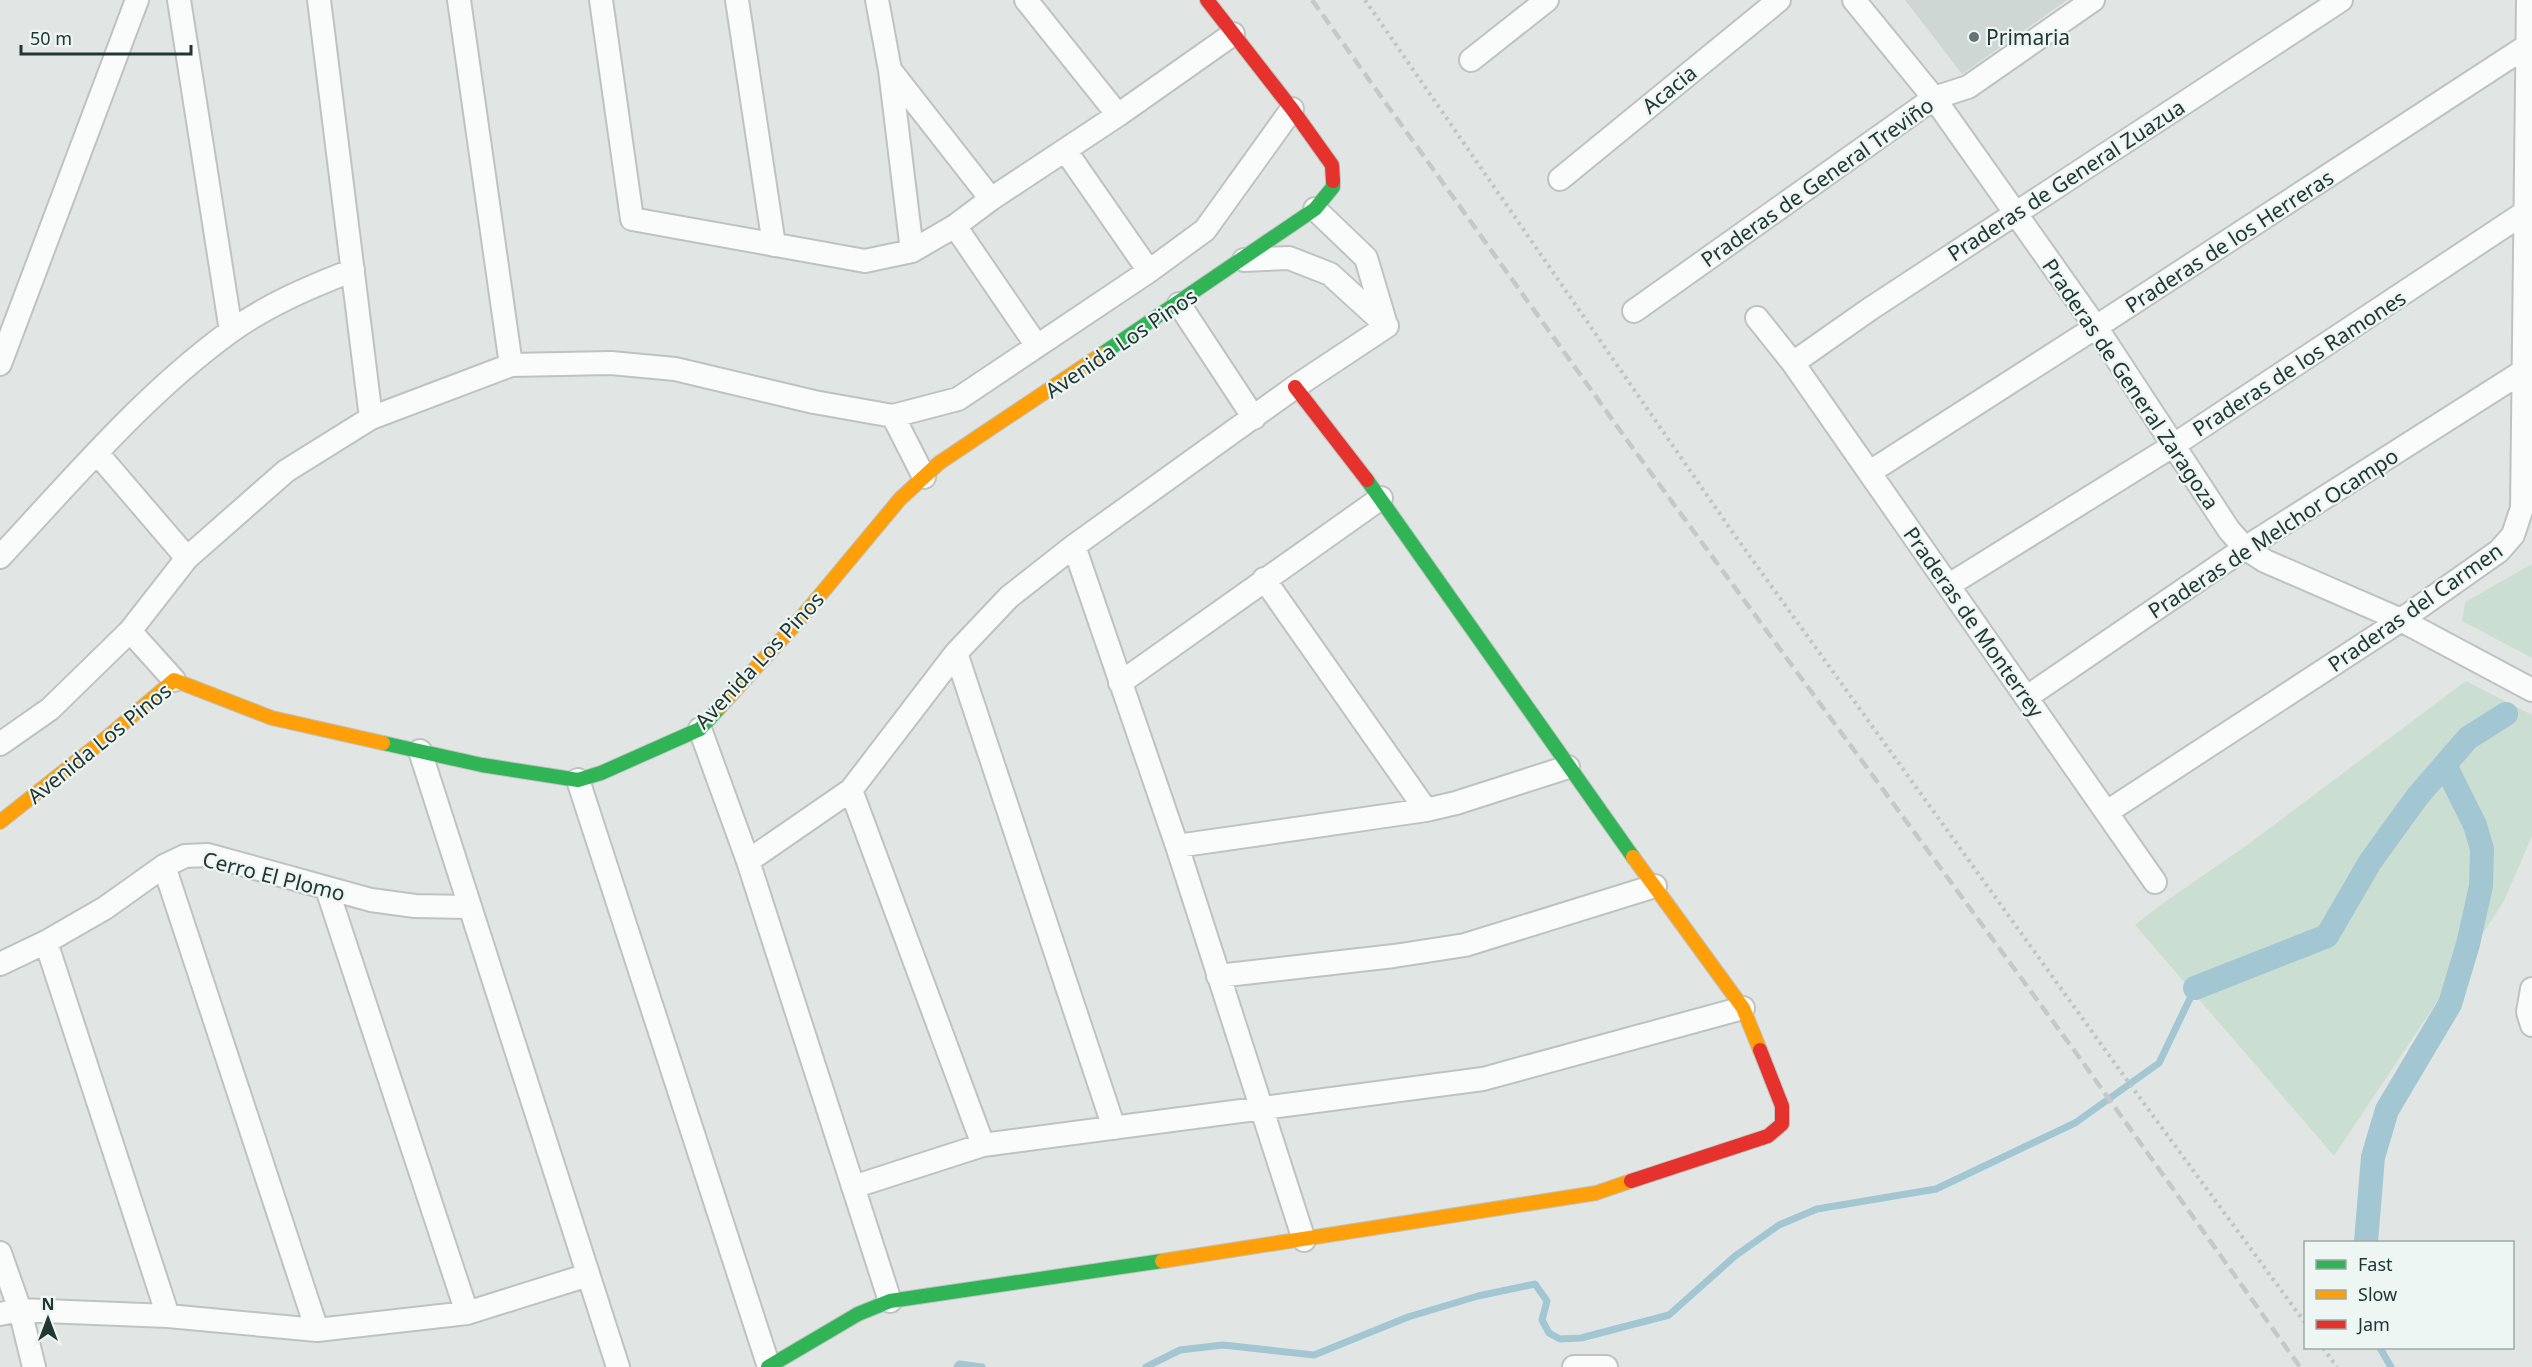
<svg xmlns="http://www.w3.org/2000/svg" width="2532" height="1367" viewBox="0 0 2532 1367" font-family="'Noto Sans',sans-serif">
	<rect width="100%" height="100%" fill="#e1e6e4"/>
	<!-- built -->
	<path fill="#ced7d4" d="M1905,0H2067L1962,74Z"/>
	<!-- green -->
	<path fill="#cadfd2" d="M2532,564V658L2462,621L2465,602Z
		M2466,681L2532,715V836L2503,903L2334,1156L2135,925L2159,906L2250,843Z"/>
	<g fill="none" stroke-linecap="round" stroke-linejoin="round">
		<!-- stream -->
		<path stroke="#a2c7d3" stroke-width="7" d="M2380,1348L2391,1367
			M957,1367L959,1364L982,1367
			M1146,1367L1180,1350L1223,1345L1314,1355L1408,1317L1478,1296L1535,1284L1547,1301L1542,1320L1549,1333L1560,1339L1581,1338L1669,1315L1735,1256L1779,1225L1817,1209L1936,1189L2075,1123L2159,1063L2195,988"/>
		<!-- canal -->
		<path stroke="#a2c7d3" stroke-width="24" d="M2195,988L2327,936L2370,862L2417,797L2468,738L2506,714
			M2366,1242L2373,1157L2387,1110L2450,1004L2468,944L2481,886L2482,849L2475,825L2445,765"/>
		<defs>
			<path id="street" d="M179,0L231,331
				M319,0L371,418
				M459,0L511,365
				M601,0L632,219L865,261L912,251L955,226L991,199L1118,115L1233,34
				M737,0L774,245
				M877,0L890,70L912,251
				M1026,0L1118,115
				M1854,0L1934,98L2096,327L2229,530L2245,548L2265,561L2401,620L2532,690
				M1471,60L1547,0
				M891,71L991,199
				M1065,150L1149,271
				M1560,179L1779,0
				M1315,209L1366,258L1386,325
				M955,226L1037,346
				M1244,260L1289,258L1330,274L1387,326
				M1179,304L1254,418
				M1634,311L1934,98L1968,87L2093,0
				M1757,318L1793,363L2155,882
				M1793,363L1870,309L2341,0
				M0,364L137,0
				M893,416L924,477
				M97,453L187,558
				M1870,472L2096,327L2527,46
				M1074,546L1177,846L1304,1240
				M0,557C73,479 144,394 231,331C269,304 310,287 353,270
				M1264,579L1426,810
				M1949,585L2174,445L2524,213
				M130,631L174,680
				M956,653L1114,1128
				M1120,683L1381,498
				M2027,697L2245,548L2522,372
				M700,729L748,861L890,1301
				M0,744L50,709L130,631L187,558L286,471L371,418L511,365L611,363L675,369L814,402L893,416L958,399L1149,271L1205,230L1292,109
				M420,751L618,1367
				M578,780L769,1367
				M851,790L983,1145
				M2107,812L2401,620L2499,551L2513,535L2522,508L2528,0
				M1177,846L1426,810L1456,803L1568,767
				M748,861L851,790L956,653L1009,597L1074,546L1295,387L1387,326
				M164,866L317,1330
				M327,889L467,1313
				M46,942L168,1316
				M0,964L46,942L105,908L164,866L185,856L208,855L371,900L415,906L469,907
				M1218,976L1394,956L1465,945L1655,886
				M2532,989L2528,1012L2532,1025
				M853,1187L983,1145L1483,1079L1743,1008
				M0,1253L20,1310L34,1367
				M0,1314L20,1310L168,1316L317,1330L467,1313L588,1275
				M1574,1367H1606"/>
			<path id="fast" d="M1102,354L1315,209L1333,187V181
				M1367,480L1633,857
				M383,743L482,765L578,780L601,773L700,729L720,707
				M768,1367L858,1314L890,1301L1162,1261"/>
			<path id="slow" d="M720,707L801,618L900,499L939,463L1102,354
				M0,822L111,734L174,680L272,718L383,743
				M1633,857L1743,1008L1760,1050
				M1162,1261L1596,1193L1631,1181"/>
			<path id="jam" d="M1207,0L1292,109L1332,165L1333,181
				M1295,387L1367,480
				M1631,1181L1768,1136L1782,1124V1106L1760,1050"/>
		</defs>
		<!-- street casing -->
		<use href="#street" stroke="#bec3c1" stroke-width="26"/>
		<!-- fast casing -->
		<use href="#fast" stroke="#bdc4c2" stroke-width="16"/>
		<!-- slow casing -->
		<use href="#slow" stroke="#bdc4c2" stroke-width="16"/>
		<!-- jam casing -->
		<use href="#jam" stroke="#bdc4c2" stroke-width="16"/>
		<!-- path -->
		<path stroke="#bfc6c5" stroke-width="4" stroke-dasharray="3 4.5" stroke-linecap="butt" d="M1365,0L1731,530L2129,1083L2306,1324
			M2323,1348L2337,1367"/>
		<!-- street -->
		<use href="#street" stroke="#fafbfb" stroke-width="22"/>
		<!-- fast -->
		<use href="#fast" stroke="#30b455" stroke-width="14"/>
		<!-- slow -->
		<use href="#slow" stroke="#ff9f0a" stroke-width="14"/>
		<!-- jam -->
		<use href="#jam" stroke="#e5322d" stroke-width="14"/>
		<!-- rail -->
		<path stroke="#c5c9c8" stroke-width="4.5" stroke-dasharray="12 6" stroke-linecap="butt" d="M1312,0L1637,454L2079,1057L2300,1367"/>
	</g>
	<!-- markers -->
	<circle fill="#647472" stroke="#eef6f3" stroke-width="2" cx="1974" cy="37" r="6"/>
	<g text-anchor="middle" dominant-baseline="central" stroke-width="4.5" stroke-linejoin="round" paint-order="stroke">
		<!-- poi labels -->
		<g font-size="21" fill="#203734" stroke="#eef6f3" text-anchor="start">
			<text x="1986" y="37">Primaria</text>
		</g>
		<!-- street labels -->
		<g font-size="21" fill="#203734" stroke="#eef6f3">
			<text transform="translate(1669 89) rotate(-39)">Acacia</text>
			<text transform="translate(2066 180) rotate(-33)">Praderas de General Zuazua</text>
			<text transform="translate(1817 182) rotate(-35)">Praderas de General Treviño</text>
			<text transform="translate(2229 241) rotate(-33)">Praderas de los Herreras</text>
			<text transform="translate(1121 343) rotate(-34)">Avenida Los Pinos</text>
			<text transform="translate(2299 363) rotate(-33)">Praderas de los Ramones</text>
			<text transform="translate(2131 384) rotate(56)">Praderas de General Zaragoza</text>
			<text transform="translate(2273 533) rotate(-33)">Praderas de Melchor Ocampo</text>
			<text transform="translate(2415 607) rotate(-35)">Praderas del Carmen</text>
			<text transform="translate(1974 622) rotate(55)">Praderas de Monterrey</text>
			<text transform="translate(759 660) rotate(-47)">Avenida Los Pinos</text>
			<text transform="translate(99 743) rotate(-39)">Avenida Los Pinos</text>
			<text transform="translate(274 876) rotate(14)">Cerro El Plomo</text>
		</g>
	</g>
	<!-- legend -->
	<rect x="2304" y="1241" width="210" height="108" fill="#eef6f3" stroke="#9caaa7" stroke-width="1.5"/>
	<rect x="2316" y="1260" width="30" height="9" fill="#30b455" stroke="#9caaa7" stroke-width="1.5"/>
	<text x="2358" y="1271" font-size="18" fill="#203734">Fast</text>
	<rect x="2316" y="1290" width="30" height="9" fill="#ff9f0a" stroke="#9caaa7" stroke-width="1.5"/>
	<text x="2358" y="1301" font-size="18" fill="#203734">Slow</text>
	<rect x="2316" y="1320" width="30" height="9" fill="#e5322d" stroke="#9caaa7" stroke-width="1.5"/>
	<text x="2358" y="1331" font-size="18" fill="#203734">Jam</text>
	<!-- north arrow -->
	<g transform="translate(48 1319)" stroke="#eef6f3" stroke-width="4.5" paint-order="stroke">
	<path d="M0-4.5L10 22L0 15L-10 22Z" fill="#203734"/>
	<text y="-9" font-size="16" font-weight="bold" text-anchor="middle" fill="#203734">N</text>
	</g>
	<!-- scale -->
	<path d="M21 45v9h170v-9" fill="none" stroke="#203734" stroke-width="3"/>
	<text x="30" y="45" font-size="18" fill="#203734" stroke="#eef6f3" stroke-width="4.5" paint-order="stroke">50 m</text>
</svg>
